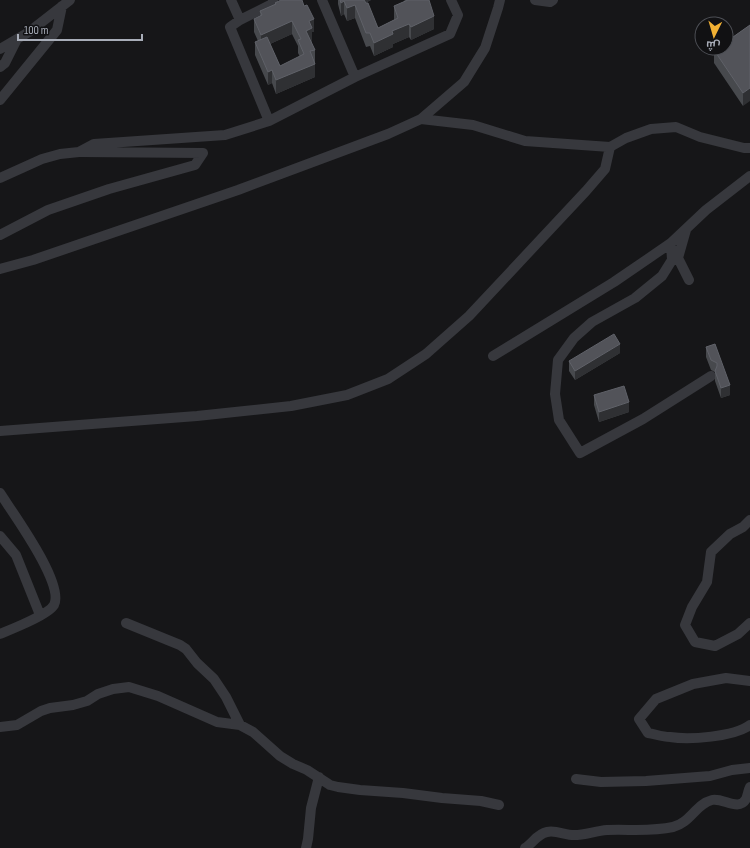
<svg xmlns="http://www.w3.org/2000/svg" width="750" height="848" viewBox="0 0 750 848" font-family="'Sofia Sans Condensed',Cairo,sans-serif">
	<rect width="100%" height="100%" fill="#161618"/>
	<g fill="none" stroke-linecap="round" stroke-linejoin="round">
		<!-- minor -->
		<path stroke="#37383d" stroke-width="10" d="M231,0L240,20
			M322,0L355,77
			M535,0L550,2L553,0
			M0,49L29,32L70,0
			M0,67L5,63L17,39
			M0,100L57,30L62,6
			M421,119L473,125L525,141L610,147
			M269,121L230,27L240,20L272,4L273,0
			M0,178L42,159L60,154L79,152L94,144L225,135L269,121L355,77L450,34L458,15L451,0
			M686,230L678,258L689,280
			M0,235L48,210L109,189L195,165L203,153L81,152
			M671,243L672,260L662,276L635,298L592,322L574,338L558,360L555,394L559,420L580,453L643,419L711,376
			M0,269L33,260L238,190L388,134L421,119L464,82L485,48L498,8L500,0
			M493,356L614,282L671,243L706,210L750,176
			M0,431L197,416L291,406L347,395L388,379L426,354L469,316L586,191L605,169L610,147L626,138L651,129L676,127L700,137L744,148H750
			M0,493C12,512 65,584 54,605C48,615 12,629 0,634
			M750,520L743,527L730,534L711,552L707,582L692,607L685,625L695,642L715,646L738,634L750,623
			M0,536L16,555L40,615
			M126,623L180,645L186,649L197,663L214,679L226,697L240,725
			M750,681L726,678L693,684L656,699L639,719L648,733C655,734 662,737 670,737C689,740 734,737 750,725
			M0,727L17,725L41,711L50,708L73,705L87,701L98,694L113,689L129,687L158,696L217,722L240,725L253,732L280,756L293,764L307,770L330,785L338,787L360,790L403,793L442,798L481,801L499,805
			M576,779L601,782L646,781L710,776L732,770L750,768
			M306,848L308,839L311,808L319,777
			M525,848C533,843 537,834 547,832C556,830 565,835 574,835C585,835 595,831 607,830C629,829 651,832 673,827C690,823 696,804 712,800C722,797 739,812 746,799C748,795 748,791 750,787"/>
	</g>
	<!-- wall -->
	<path fill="#47494d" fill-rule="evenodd" d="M338,0H371L365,3L378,28L394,20V6L405,1L404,0H429L434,29L411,40L409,37L393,44V47L374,56L370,46L366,47L355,18L347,21L344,14L341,16L338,4Z
		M275,3L314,32H312V41L311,42L315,50V77L276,94L272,83L268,85L255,55V42L258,41L254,32V19L260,16V11L275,5ZM292,34L298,46V53L300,57L280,66L270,44Z
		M750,25L743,106L714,63V50Z
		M715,344L730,395L721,398L715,381V372L711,370L706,357V347Z
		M620,353L575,380L569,371V361Z
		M594,395L629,412L599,422L594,405Z"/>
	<!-- shaded-wall -->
	<path fill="#2f3033" d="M360,0H371L360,5Z
		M344,1V14L341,16V3Z
		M355,5V18L347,21V8Z
		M434,16V29L411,40V27Z
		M314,19V32H312V41L306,44V31L309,21Z
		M292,21V34L261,48V35Z
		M409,24V37L393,44V47L374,56V43L392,31Z
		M315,64V77L276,94V80Z
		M272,70V83L268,85V72Z
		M750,88V101L743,106V93Z
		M620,344V353L575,380V371Z
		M730,385V395L721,398V388Z
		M629,402V412L599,422V412Z"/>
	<!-- building -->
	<path fill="#525359" stroke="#5f6168" d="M281,0H302L304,6L307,5L314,19L309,21L312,28L306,31L315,50L310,51L315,64L276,80L272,70L268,72L255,42L267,37L280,66L304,54L298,40L301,39L292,21L261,35L254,19L262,15L260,11L276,4L275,3Z
		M340,0H364L366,3H368L378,28L398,18L394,6L408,0H429L434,16L411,27L409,24L392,31L393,34L374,43L370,33H366L355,5L347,8L344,1L341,3Z
		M750,25V88L743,93L714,50L717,48H726V42Z
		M614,334L620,344L575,371L569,361Z
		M715,344L730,385L721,388L715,371L717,366V363L711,360L706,347Z
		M624,386L629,402L599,412L594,395Z"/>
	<!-- north arrow -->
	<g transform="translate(714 36) rotate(185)"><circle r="19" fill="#111113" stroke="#4d4f55"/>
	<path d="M0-3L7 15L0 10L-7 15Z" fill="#f2b134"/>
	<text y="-6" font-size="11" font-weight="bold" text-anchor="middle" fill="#a8adb8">ش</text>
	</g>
	<!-- scale -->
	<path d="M18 34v6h124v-6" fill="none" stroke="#a8adb8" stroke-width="2"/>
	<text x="24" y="34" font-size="12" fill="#a8adb8" stroke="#111113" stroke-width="3" paint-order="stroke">100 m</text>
</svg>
